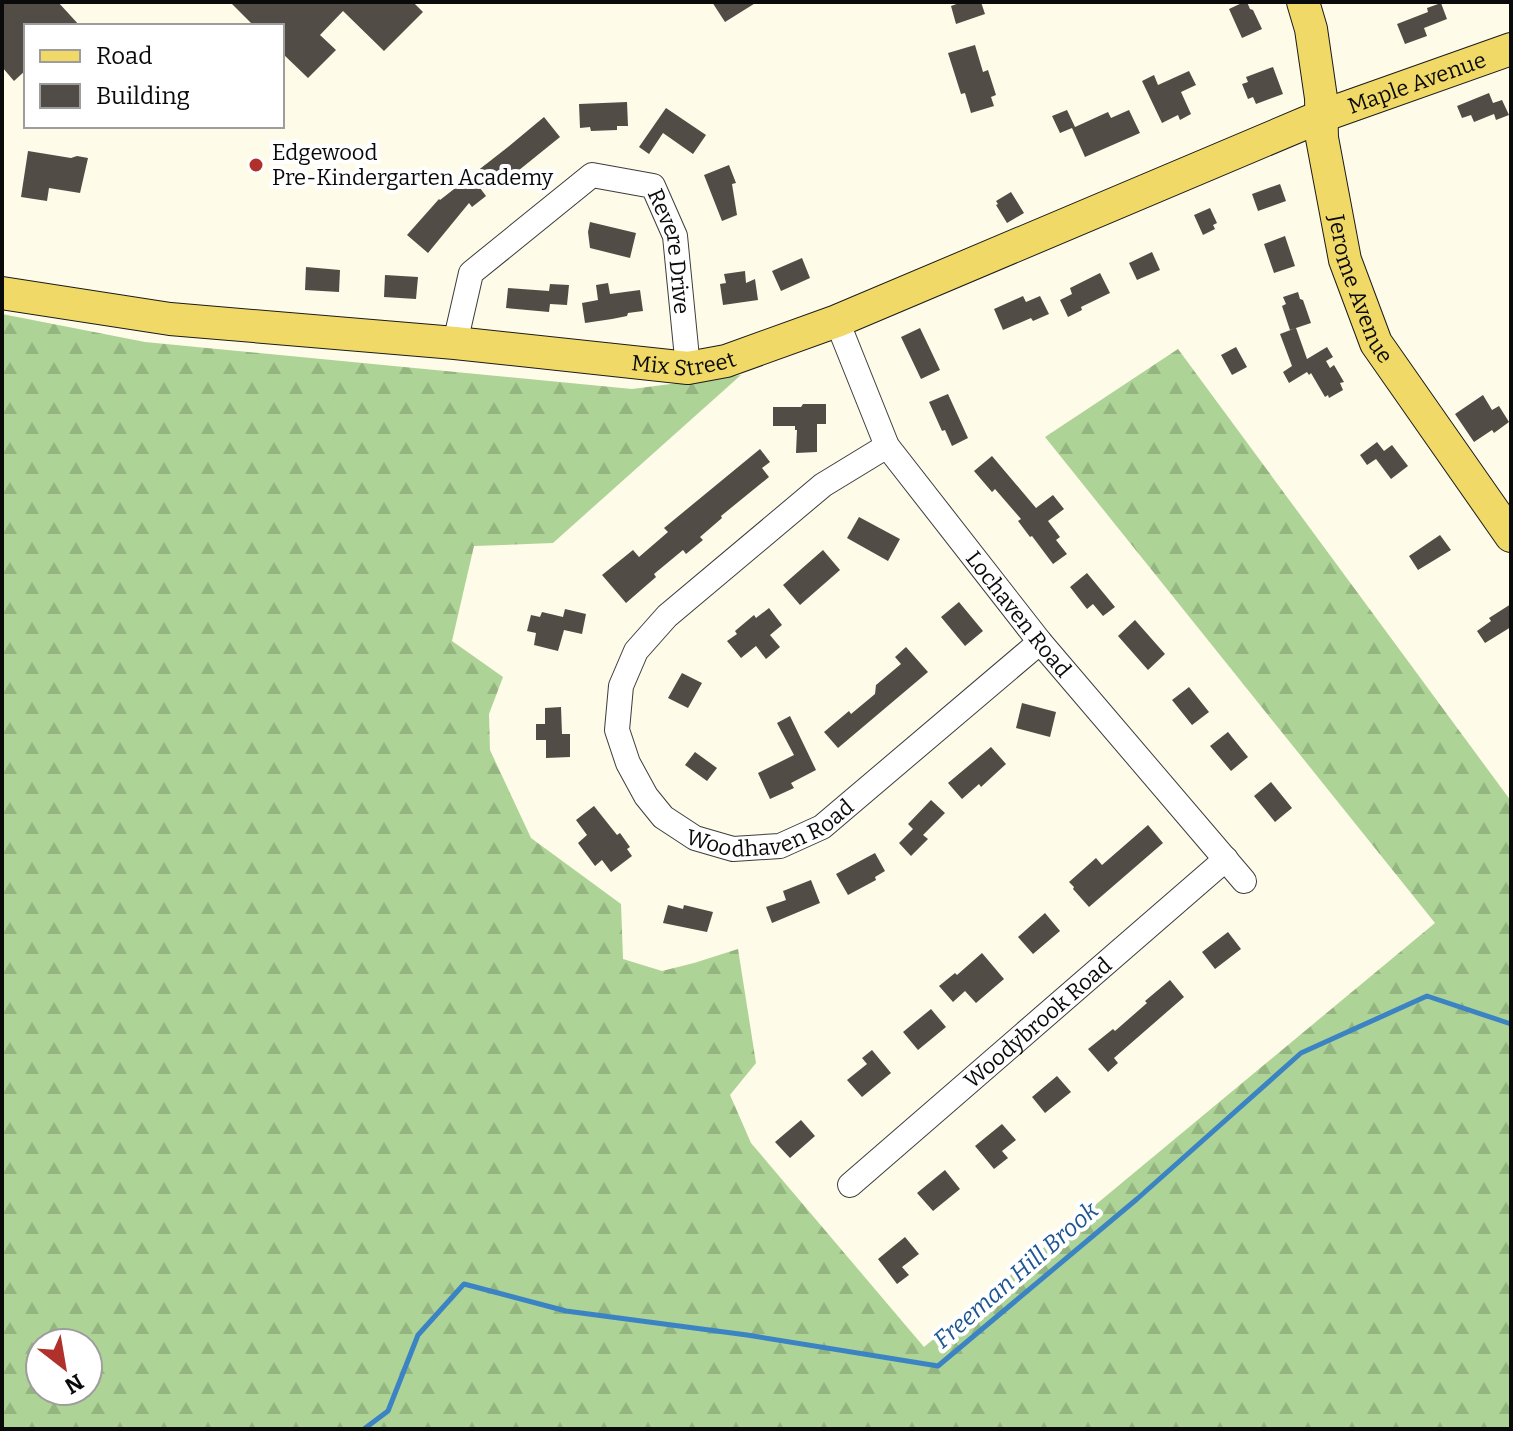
<svg xmlns="http://www.w3.org/2000/svg" width="1513" height="1431" viewBox="0 0 1513 1431" font-family="Bitter,serif">
	<defs>
		<pattern id="forest-firs" width="22" height="20" patternUnits="userSpaceOnUse" patternTransform="scale(2)"><rect width="22" height="20" fill="#add496"/><path d="M5 1l3.5 6h-7zM16 11l3.5 6h-7z" fill="#94b580"/></pattern>
	</defs>
	<rect width="100%" height="100%" fill="#fefbe8"/>
	<!-- forest -->
	<path fill="url(#forest-firs)" fill-rule="evenodd" d="M2,314L145,342L632,389L741,375L553,543L474,546L452,641L503,677L489,714L490,750L531,838L621,904L623,959L662,971L694,963L738,949L756,1063L730,1095L751,1143L924,1347L1435,923L1045,437L1178,349L1511,801V1429H2ZM40,1343H88V1391H40Z"/>
	<g fill="none" stroke-linecap="round" stroke-linejoin="round">
		<!-- stream -->
		<path stroke="#3c83c4" stroke-width="5" d="M364,1429L388,1411L418,1335L464,1284L566,1311L747,1335L938,1366L1137,1199L1301,1053L1427,996L1511,1024"/>
	</g>
	<!-- building -->
	<path fill="#524c47" d="M2,2H58L80,26H26V70L14,81L2,67Z
		M230,2H413L423,12L384,51L343,11L320,35L336,50L308,78L282,53V26H254Z
		M712,2H757L725,22Z
		M962,2H981L985,14L956,24L951,6Z
		M1244,2H1247L1250,9L1253,10L1262,29L1242,38L1229,9Z
		M1441,3L1447,19L1424,28L1427,36L1405,44L1397,24L1428,12L1427,8Z
		M975,45L983,72L988,70L996,95L991,97L994,106L971,113L965,93L961,94L948,53Z
		M1273,67L1283,94L1256,104L1253,97L1248,99L1242,84L1248,82L1246,77Z
		M1189,71L1196,85L1181,92L1191,114L1180,120L1178,115L1162,123L1142,81L1154,75L1158,85Z
		M1489,93L1493,103L1502,100L1509,115L1496,120L1494,114L1474,122L1471,115L1462,118L1457,106Z
		M627,102L628,126H617V130L591,131L590,127L580,128L579,104Z
		M666,108L706,135L693,154L663,133L649,154L639,147Z
		M1067,110L1075,127L1108,112L1111,118L1129,110L1140,133L1085,157L1072,128L1060,133L1052,116Z
		M544,117L560,137L497,188H480L486,196L472,207L469,203L428,253L407,235L439,199L440,200L508,147Z
		M28,151L71,158L77,156L88,158L80,193L49,188L47,201L21,197Z
		M729,165L736,183L732,184L737,215L722,221L704,175Z
		M1280,184L1286,201L1258,211L1252,194Z
		M1011,192L1024,213L1007,223L996,205L998,204L996,201Z
		M1210,208L1217,223L1213,225L1215,229L1203,235L1194,215Z
		M590,222L636,233L630,258L590,248L588,232Z
		M1285,236L1295,266L1274,273L1264,244Z
		M1152,252L1160,270L1137,280L1129,263Z
		M802,258L810,278L781,291L772,271Z
		M306,267L340,270L339,292L305,290Z
		M745,271L746,283L755,279L758,300L723,305L720,284L726,283L724,274Z
		M1100,273L1110,293L1081,307L1082,310L1068,317L1060,300L1072,294L1070,288Z
		M385,275L418,277L416,299L384,297Z
		M608,283L610,294L640,290L643,311L628,313L627,316L612,319L585,323L582,303L598,300L596,285Z
		M550,284L569,285L567,305L550,304L549,312L506,308L508,288L549,291Z
		M1298,292L1300,299L1303,300L1311,323L1290,330L1282,306L1286,304L1283,297Z
		M1023,296L1026,302L1040,296L1049,314L1033,321L1031,318L1003,330L994,309Z
		M920,328L940,370L921,379L901,337Z
		M1296,328L1307,359L1327,347L1333,357L1326,361L1330,368L1334,365L1344,382L1340,383L1343,390L1329,398L1328,395L1325,397L1311,373L1309,375L1307,372L1289,383L1283,372L1292,366L1280,334Z
		M1236,347L1247,367L1232,375L1221,355Z
		M948,394L968,438L952,446L945,430L942,431L929,402Z
		M1483,395L1492,410L1499,406L1509,422L1494,433L1492,430L1474,442L1455,414Z
		M803,404H826V424H817V452L796,453L797,430H795V426H773V407H801Z
		M1377,442L1384,451L1392,445L1408,466L1391,479L1376,459L1367,465L1360,455Z
		M760,449L770,462L762,468L769,477L721,516L722,518L700,537L703,540L686,554L683,550L654,574L656,577L626,603L602,575L633,550L639,557L668,532L664,528Z
		M992,456L1036,508L1053,495L1064,509L1048,521L1060,537L1056,540L1067,554L1053,564L1032,536L1030,537L1018,521L1021,519L995,489L992,492L974,471Z
		M859,517L900,539L888,561L847,538Z
		M1440,535L1451,550L1418,570L1409,556Z
		M823,550L840,570L800,605L783,585Z
		M1087,573L1115,607L1103,616L1093,604L1087,609L1070,587Z
		M959,602L983,631L965,646L941,617Z
		M1511,604V627L1485,643L1477,631L1491,621L1489,618Z
		M769,608L782,625L770,635L780,647L766,659L756,646L741,658L727,641L737,634L735,631L754,615L756,618Z
		M565,609L586,614L582,634L564,630L558,651L534,645L536,633L527,631L531,615L540,617L542,612L563,617Z
		M1135,620L1165,654L1148,670L1118,636Z
		M906,647L928,672L838,748L824,732L849,711L851,714L875,694L876,685L901,664L895,657Z
		M682,673L702,683L688,708L668,698Z
		M1189,687L1209,712L1192,725L1172,700Z
		M1022,703L1056,712L1050,737L1016,728Z
		M561,707L562,734H570V757L546,758V740H536V724H545V708Z
		M790,716L816,770L791,783L794,788L770,799L758,773L794,755L777,723Z
		M1228,732L1248,757L1231,771L1210,746Z
		M991,747L1006,764L981,787L979,784L962,799L948,783Z
		M695,752L717,768L707,781L685,765Z
		M1271,782L1292,808L1275,822L1254,796Z
		M931,800L945,813L923,835L928,839L911,856L899,843L913,829L908,824Z
		M594,806L617,835L620,833L630,847L627,849L632,856L611,872L602,860L595,866L578,843L587,835L576,820Z
		M1148,825L1163,843L1089,907L1073,889L1074,887L1069,882L1096,858L1102,865Z
		M875,853L885,871L875,877L876,880L848,895L836,874Z
		M811,880L820,903L772,923L766,907L786,900L783,891Z
		M668,905L683,909L684,905L713,912L707,932L663,923Z
		M1045,913L1060,931L1033,954L1018,937Z
		M1228,932L1241,949L1215,969L1202,952Z
		M982,953L1004,979L976,1003L965,991L953,1002L939,986L955,973L957,975Z
		M1170,980L1184,997L1114,1058L1118,1063L1108,1072L1088,1049L1113,1029L1115,1031L1147,1003L1145,1001Z
		M931,1009L946,1027L918,1050L903,1032Z
		M872,1050L891,1073L862,1097L847,1080L867,1064L862,1058Z
		M1057,1076L1071,1092L1045,1113L1032,1097Z
		M801,1120L815,1136L790,1158L775,1142Z
		M1002,1124L1016,1140L1002,1151L1008,1158L994,1169L975,1146Z
		M945,1170L960,1189L933,1211L917,1193Z
		M905,1237L919,1254L902,1267L909,1275L897,1284L878,1259Z"/>
	<g fill="none" stroke-linecap="round" stroke-linejoin="round">
		<defs>
			<g id="minor">
				<path id="s1" d="M837,321L887,446L1040,642L1244,881"/>
				<path id="s2" d="M455,343L471,273L592,175L653,186L675,236L688,368"/>
				<path id="s3" d="M887,446L823,485L667,616L636,651L621,686L617,730L628,763L646,796L663,817L695,838L733,849L780,846L822,827L1040,642"/>
				<path id="s4" d="M850,1185L1226,859"/>
			</g>
			<g id="major">
				<path id="s5" d="M1303,2L1311,29L1321,98L1322,138L1345,260L1376,343L1511,536"/>
				<path id="s6" d="M2,293L170,319L455,343L688,368L726,361L837,321L1322,116L1511,49"/>
			</g>
		</defs>
		<!-- minor casing -->
		<use href="#minor" stroke="#3d3d3d" stroke-width="26"/>
		<!-- major casing -->
		<use href="#major" stroke="#1b1b1b" stroke-width="34"/>
		<!-- minor -->
		<use href="#minor" stroke="#fff" stroke-width="24"/>
		<!-- major -->
		<use href="#major" stroke="#f0d966" stroke-width="32"/>
	</g>
	<!-- markers -->
	<circle fill="#b0302c" stroke="#fff" stroke-width="3" cx="256" cy="165" r="8"/>
	<g text-anchor="middle" dominant-baseline="central" stroke-width="8" stroke-linejoin="round" paint-order="stroke">
		<!-- street labels -->
		<g font-size="22" fill="#0a0a0a" stroke="#fff">
			<text stroke="none"><textPath href="#s6" startOffset="1474">Maple Avenue</textPath></text>
			<text stroke="none"><textPath href="#s2" startOffset="358">Revere Drive</textPath></text>
			<text stroke="none"><textPath href="#s5" startOffset="294">Jerome Avenue</textPath></text>
			<text stroke="none"><textPath href="#s6" startOffset="686">Mix Street</textPath></text>
			<text stroke="none"><textPath href="#s1" startOffset="348">Lochaven Road</textPath></text>
			<text stroke="none"><textPath href="#s3" startOffset="626">Woodhaven Road</textPath></text>
			<text stroke="none"><textPath href="#s4" startOffset="248">Woodybrook Road</textPath></text>
		</g>
		<!-- poi labels -->
		<g font-size="22" fill="#0a0a0a" stroke="#fff" text-anchor="start">
			<text x="272" y="152">Edgewood<tspan x="272" dy="25">Pre-Kindergarten Academy</tspan></text>
		</g>
		<!-- water labels -->
		<g font-size="24" font-style="italic" fill="#1d5692" stroke="#fff">
			<text transform="translate(1016 1275) rotate(-41)">Freeman Hill Brook</text>
		</g>
	</g>
	<!-- border -->
	<rect width="1513" height="1431" fill="none" stroke="#0a0a0a" stroke-width="8"/>
	<!-- legend -->
	<rect x="24" y="24" width="260" height="104" fill="#ffffff" stroke="#9d9d9d" stroke-width="2"/>
	<rect x="40" y="50" width="40" height="12" fill="#f0d966" stroke="#9d9d9d" stroke-width="2"/>
	<text x="96" y="64" font-size="24" fill="#0a0a0a">Road</text>
	<rect x="40" y="84" width="40" height="24" fill="#524c47" stroke="#9d9d9d" stroke-width="2"/>
	<text x="96" y="104" font-size="24" fill="#0a0a0a">Building</text>
	<!-- north arrow -->
	<g transform="translate(64 1367) rotate(149)"><circle r="38" fill="#ffffff" stroke="#9d9d9d" stroke-width="2"/>
	<path d="M0-6L14 30L0 20L-14 30Z" fill="#b0302c"/>
	<text y="-12" font-size="22" font-weight="bold" text-anchor="middle" fill="#0a0a0a">N</text>
	</g>
</svg>
